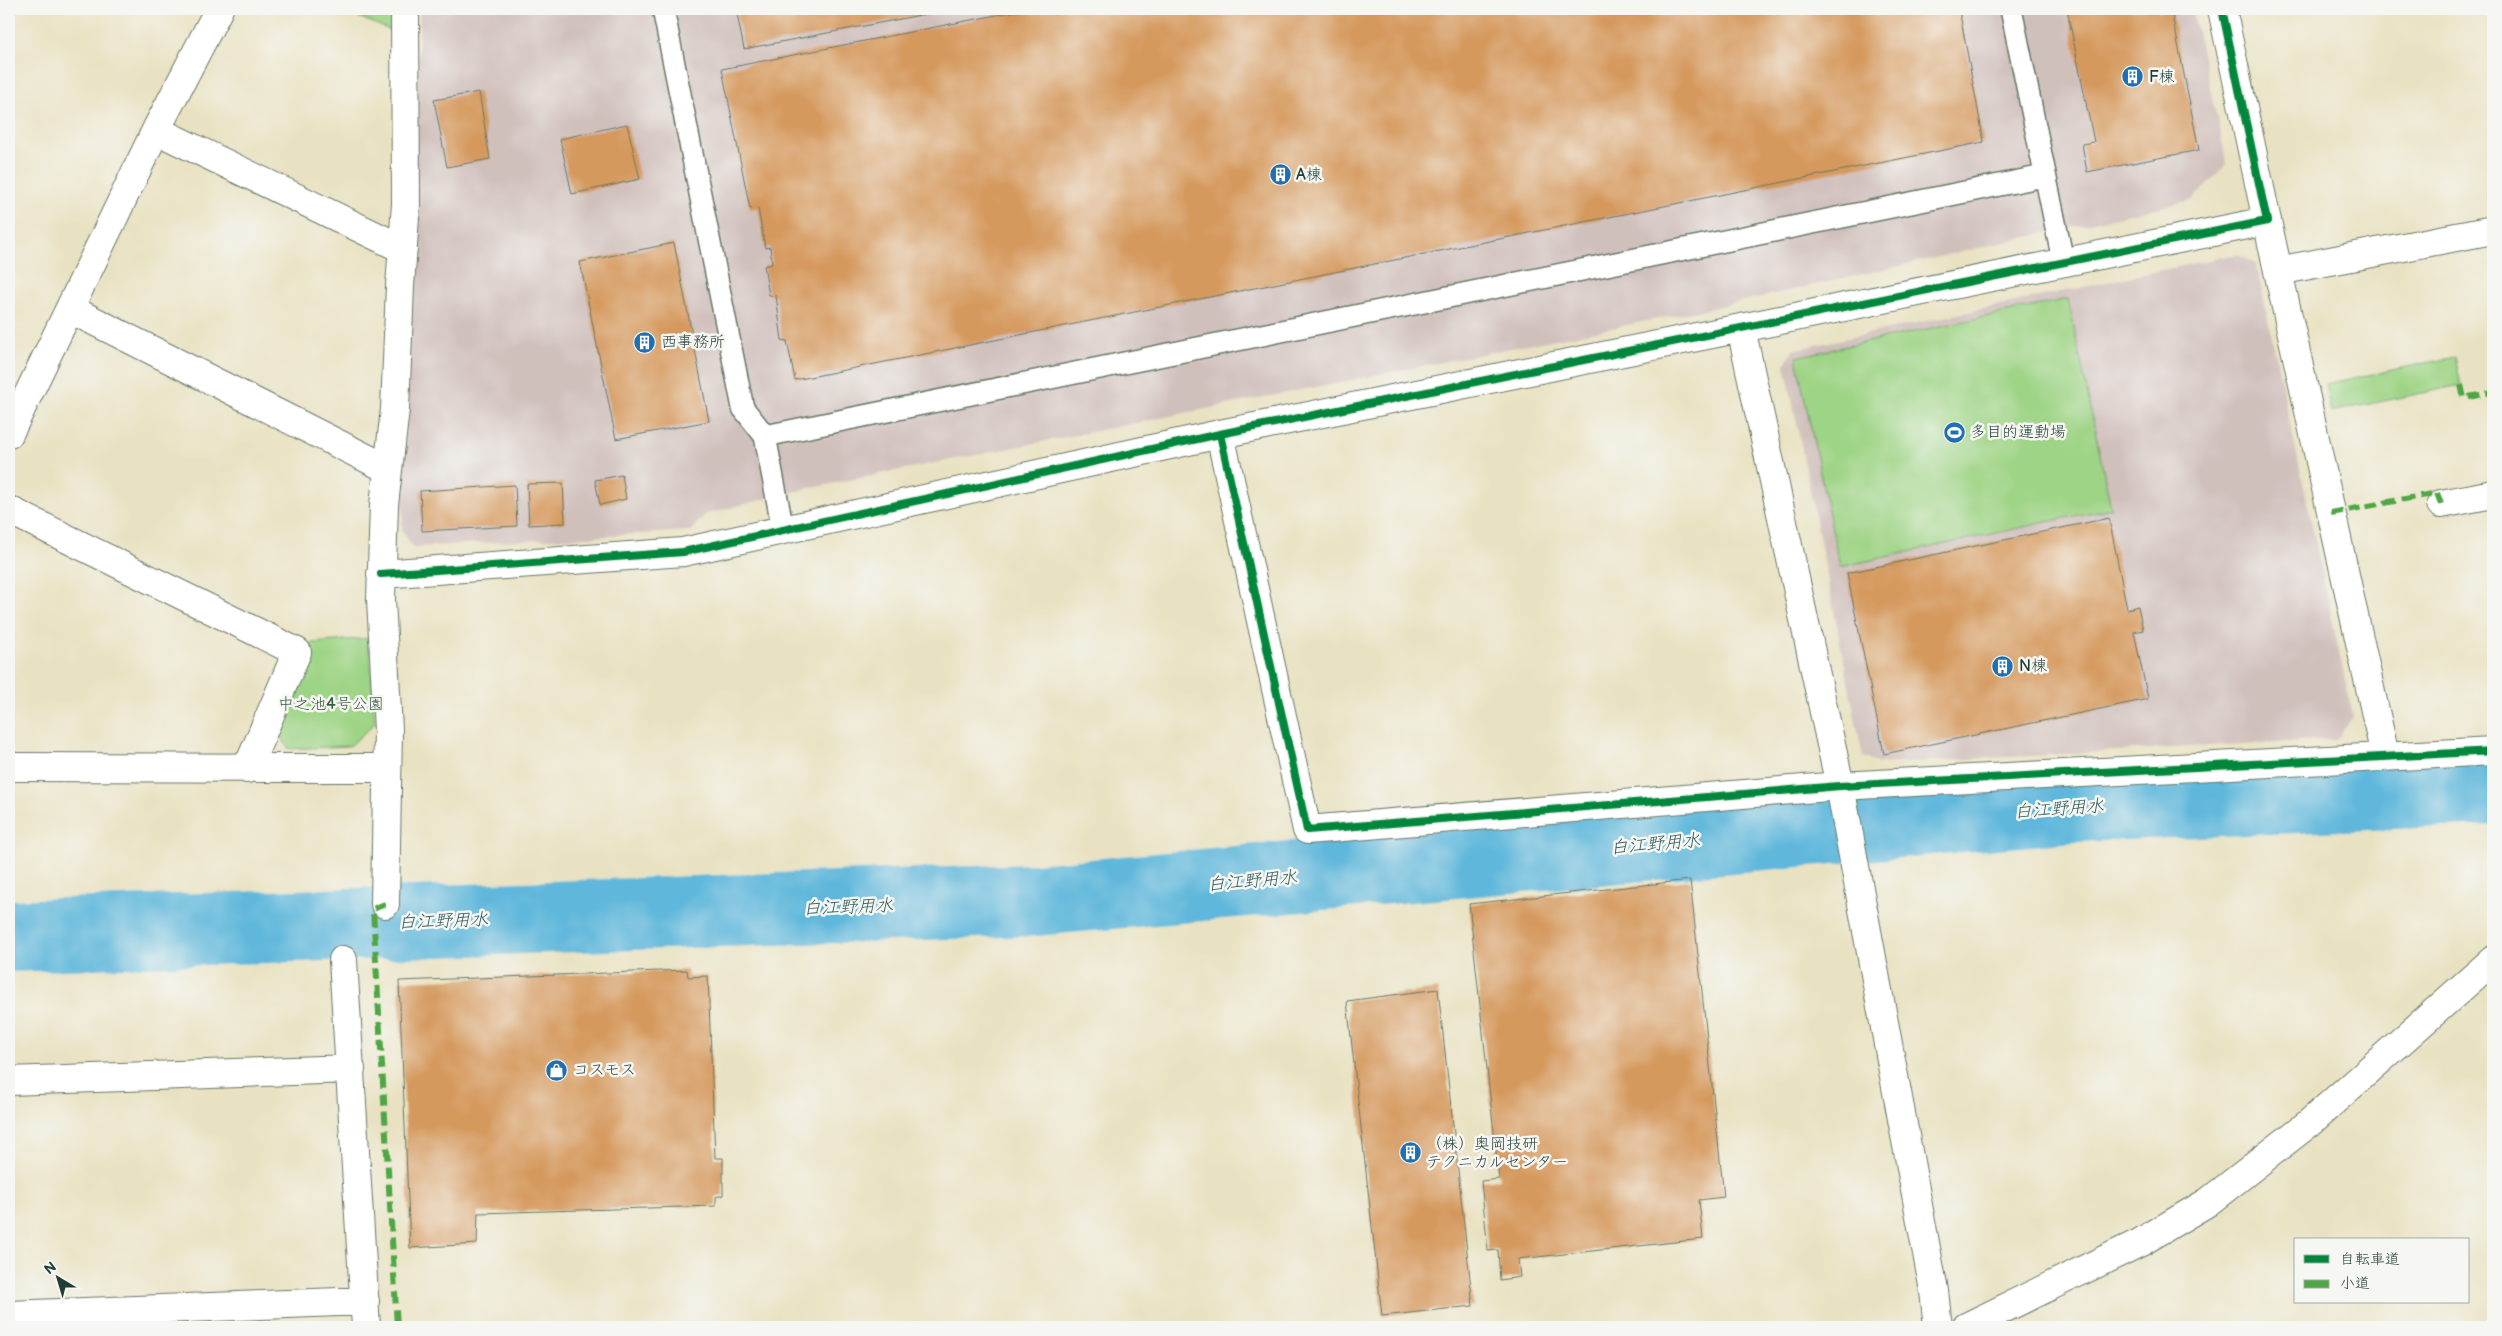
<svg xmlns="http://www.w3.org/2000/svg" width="2502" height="1336" viewBox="0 0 2502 1336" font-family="'Balsamiq Sans','Klee One',sans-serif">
	<rect width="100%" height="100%" fill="#f6f6f2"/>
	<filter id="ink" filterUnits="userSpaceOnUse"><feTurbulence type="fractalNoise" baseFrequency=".02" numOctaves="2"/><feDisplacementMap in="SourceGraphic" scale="10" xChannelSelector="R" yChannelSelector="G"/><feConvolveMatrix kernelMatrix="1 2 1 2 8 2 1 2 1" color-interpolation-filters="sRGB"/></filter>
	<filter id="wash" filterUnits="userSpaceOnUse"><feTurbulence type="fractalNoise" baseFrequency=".0096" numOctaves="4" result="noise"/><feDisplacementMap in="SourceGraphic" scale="20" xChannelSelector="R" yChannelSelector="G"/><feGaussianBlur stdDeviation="1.12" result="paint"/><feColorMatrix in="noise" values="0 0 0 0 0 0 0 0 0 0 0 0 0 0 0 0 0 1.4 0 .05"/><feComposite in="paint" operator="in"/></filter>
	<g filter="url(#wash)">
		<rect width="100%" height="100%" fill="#e9e2c2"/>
		<!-- industrial -->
		<path fill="#d0c0bc" d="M420,9H2192L2227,163L2192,200L1707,309L805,489L706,514L690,531L413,547L402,531Z
			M2237,254L2256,264L2353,717L2336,739L1879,764L1863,757L1785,364L1793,350Z"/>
		<!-- green -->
		<path fill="#9ed485" stroke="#5e885c" d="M340,9H394V32Z
			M2068,299L2111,508L1840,567L1796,357Z
			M2455,357L2461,385L2331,412L2325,384Z
			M369,638L375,723L350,746L289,749L275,728L312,643Z"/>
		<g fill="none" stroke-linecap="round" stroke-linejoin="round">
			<!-- river -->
			<path stroke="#5eb7db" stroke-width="72" d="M9,936L1036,900L2075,806L2493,789"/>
		</g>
		<g id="blocks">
			<!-- building -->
			<path fill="#d5995d" d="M736,9H947V10L744,49Z
				M1027,9H1959L1984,142L795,380L787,341L782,340L776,296L769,295L764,266L772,264L770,247L765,248L758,208L750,209L722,69Z
				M2067,9H2159V12L2171,9L2199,150L2087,172L2082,144L2094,142Z
				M479,92L490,159L447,167L434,100Z
				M627,124L640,179L572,194L560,139Z
				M674,243L709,421L616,439L580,262Z
				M622,475L626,499L600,505L595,480Z
				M563,483L565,523L529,525L527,484Z
				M515,485L517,526L422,531L420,491Z
				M2109,518L2127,609L2138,606L2143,630L2134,632L2148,699L1884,754L1847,573Z
				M1690,880L1724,1197L1699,1200L1703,1239L1518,1259L1520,1277L1500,1280L1498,1250L1488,1251L1481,1181L1499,1179L1469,904Z
				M687,970L688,977L708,976L715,1158H723V1195L716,1197V1206L478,1213L477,1244L410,1248L399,981Z
				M1438,989L1473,1306L1382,1316L1347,1001Z"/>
		</g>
	</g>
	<g filter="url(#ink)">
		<use href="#blocks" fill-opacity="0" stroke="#676" stroke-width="1"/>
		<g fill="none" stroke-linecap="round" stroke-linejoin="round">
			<defs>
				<path id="service" d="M663,9L743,408L765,436L783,530
					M2011,9L2063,261
					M765,436L2044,176"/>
				<path id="minor" d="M156,130L403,249
					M2267,221L2385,756
					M2278,271L2493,230
					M70,309L388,469
					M9,434L156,130L219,9
					M1220,434L1307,830L1840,786L2493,751
					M2441,504L2493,494
					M9,510L297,652L247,769
					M9,767L386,768
					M385,904L388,730L381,599L384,505L395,409L400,286L406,204L405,9
					M343,960L366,1327
					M9,1081L351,1069
					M9,1315L365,1301
					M1966,1327L2141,1242L2208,1202L2308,1124L2493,960"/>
				<path id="tertiary" d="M1741,328L1840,786L1934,1291L1938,1327
					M381,574L683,552L1220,434L2267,221L2222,9"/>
			</defs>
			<!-- service casing -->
			<use href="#service" stroke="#676" stroke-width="24"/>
			<!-- minor casing -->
			<use href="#minor" stroke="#676" stroke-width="30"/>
			<!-- tertiary casing -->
			<use href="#tertiary" stroke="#676" stroke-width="30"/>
			<!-- service -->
			<use href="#service" stroke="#fff" stroke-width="21"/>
			<!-- minor -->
			<use href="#minor" stroke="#fff" stroke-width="28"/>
			<!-- tertiary -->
			<use href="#tertiary" stroke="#fff" stroke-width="28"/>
			<!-- quiet -->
			<path stroke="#4fa644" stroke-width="6" stroke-dasharray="12 6" stroke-linecap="butt" d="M2461,385L2464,398L2493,392
				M2331,513L2437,493L2441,504
				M385,904L373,909L397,1327"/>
			<defs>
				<path id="cycleway" d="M1220,434L1307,830L1840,786L2493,751
					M381,574L683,552L1220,434L2267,221L2222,9"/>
			</defs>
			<!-- cycleway casing -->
			<use href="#cycleway" stroke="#f6f6f2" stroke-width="11"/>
			<!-- cycleway -->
			<use href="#cycleway" stroke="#00873e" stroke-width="8"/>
		</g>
	</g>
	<!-- icons -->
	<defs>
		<symbol id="building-disc" viewBox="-11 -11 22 22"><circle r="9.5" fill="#1f6fb2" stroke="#f6f6f2"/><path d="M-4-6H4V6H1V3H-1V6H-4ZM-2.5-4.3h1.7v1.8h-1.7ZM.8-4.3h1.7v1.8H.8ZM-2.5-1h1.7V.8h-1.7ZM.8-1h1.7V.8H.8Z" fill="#fff"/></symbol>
		<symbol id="stadium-disc" viewBox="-11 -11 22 22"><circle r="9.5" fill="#1f6fb2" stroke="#f6f6f2"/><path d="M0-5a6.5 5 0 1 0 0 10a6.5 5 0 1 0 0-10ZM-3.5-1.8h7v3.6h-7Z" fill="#fff"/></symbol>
		<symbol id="shop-disc" viewBox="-11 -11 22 22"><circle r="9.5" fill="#1f6fb2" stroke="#f6f6f2"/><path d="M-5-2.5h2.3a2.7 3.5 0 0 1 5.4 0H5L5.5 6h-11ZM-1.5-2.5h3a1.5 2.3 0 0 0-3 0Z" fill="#fff"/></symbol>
	</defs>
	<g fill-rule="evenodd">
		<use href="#building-disc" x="2120" y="64" width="25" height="25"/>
		<use href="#building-disc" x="1268" y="162" width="25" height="25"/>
		<use href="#building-disc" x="632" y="330" width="25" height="25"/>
		<use href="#stadium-disc" x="1942" y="420" width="25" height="25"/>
		<use href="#building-disc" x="1990" y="654" width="25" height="25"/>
		<use href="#shop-disc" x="544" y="1058" width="25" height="25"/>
		<use href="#building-disc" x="1398" y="1140" width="25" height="25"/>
	</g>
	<g text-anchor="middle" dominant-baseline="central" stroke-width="5" stroke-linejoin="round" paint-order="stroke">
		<!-- poi labels -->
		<g font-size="16" fill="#1f3d34" stroke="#f6f6f2" text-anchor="start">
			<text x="2149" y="77">F棟</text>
			<text x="1296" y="175">A棟</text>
			<text x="661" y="342">西事務所</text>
			<text x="1970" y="432">多目的運動場</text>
			<text x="2019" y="666">N棟</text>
			<text x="573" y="1070">コスモス</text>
			<text x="1426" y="1144">（株）奥岡技研<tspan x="1426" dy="18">テクニカルセンター</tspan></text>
		</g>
		<!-- park labels -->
		<g font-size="16" fill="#385b44" stroke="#f6f6f2">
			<text x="331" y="704">中之池4号公園</text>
		</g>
		<!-- water labels -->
		<g font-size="18" font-style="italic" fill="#2f5c5e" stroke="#f6f6f2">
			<text transform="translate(2059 809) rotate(-4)">白江野用水</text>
			<text transform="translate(1655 844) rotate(-5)">白江野用水</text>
			<text transform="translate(1252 881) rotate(-5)">白江野用水</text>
			<text transform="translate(848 907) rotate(-2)">白江野用水</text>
			<text transform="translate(443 921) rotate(-2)">白江野用水</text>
		</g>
	</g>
	<!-- margin -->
	<rect width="2502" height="1336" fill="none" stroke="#f6f6f2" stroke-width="30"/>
	<!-- legend -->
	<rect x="2294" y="1238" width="175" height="65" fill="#f6f6f2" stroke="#a0aca6"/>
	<rect x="2304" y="1255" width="25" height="8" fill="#00873e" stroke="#a0aca6"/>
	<text x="2340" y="1264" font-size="15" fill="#1f3d34">自転車道</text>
	<rect x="2304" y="1280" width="25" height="8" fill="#4fa644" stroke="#a0aca6"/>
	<text x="2340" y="1288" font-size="15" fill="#1f3d34">小道</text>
	<!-- north arrow -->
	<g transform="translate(58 1278) rotate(322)" stroke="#f6f6f2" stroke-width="4" paint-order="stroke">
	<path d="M0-4L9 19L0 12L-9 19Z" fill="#1f3d34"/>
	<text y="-8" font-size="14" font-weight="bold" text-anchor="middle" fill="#1f3d34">N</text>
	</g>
</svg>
